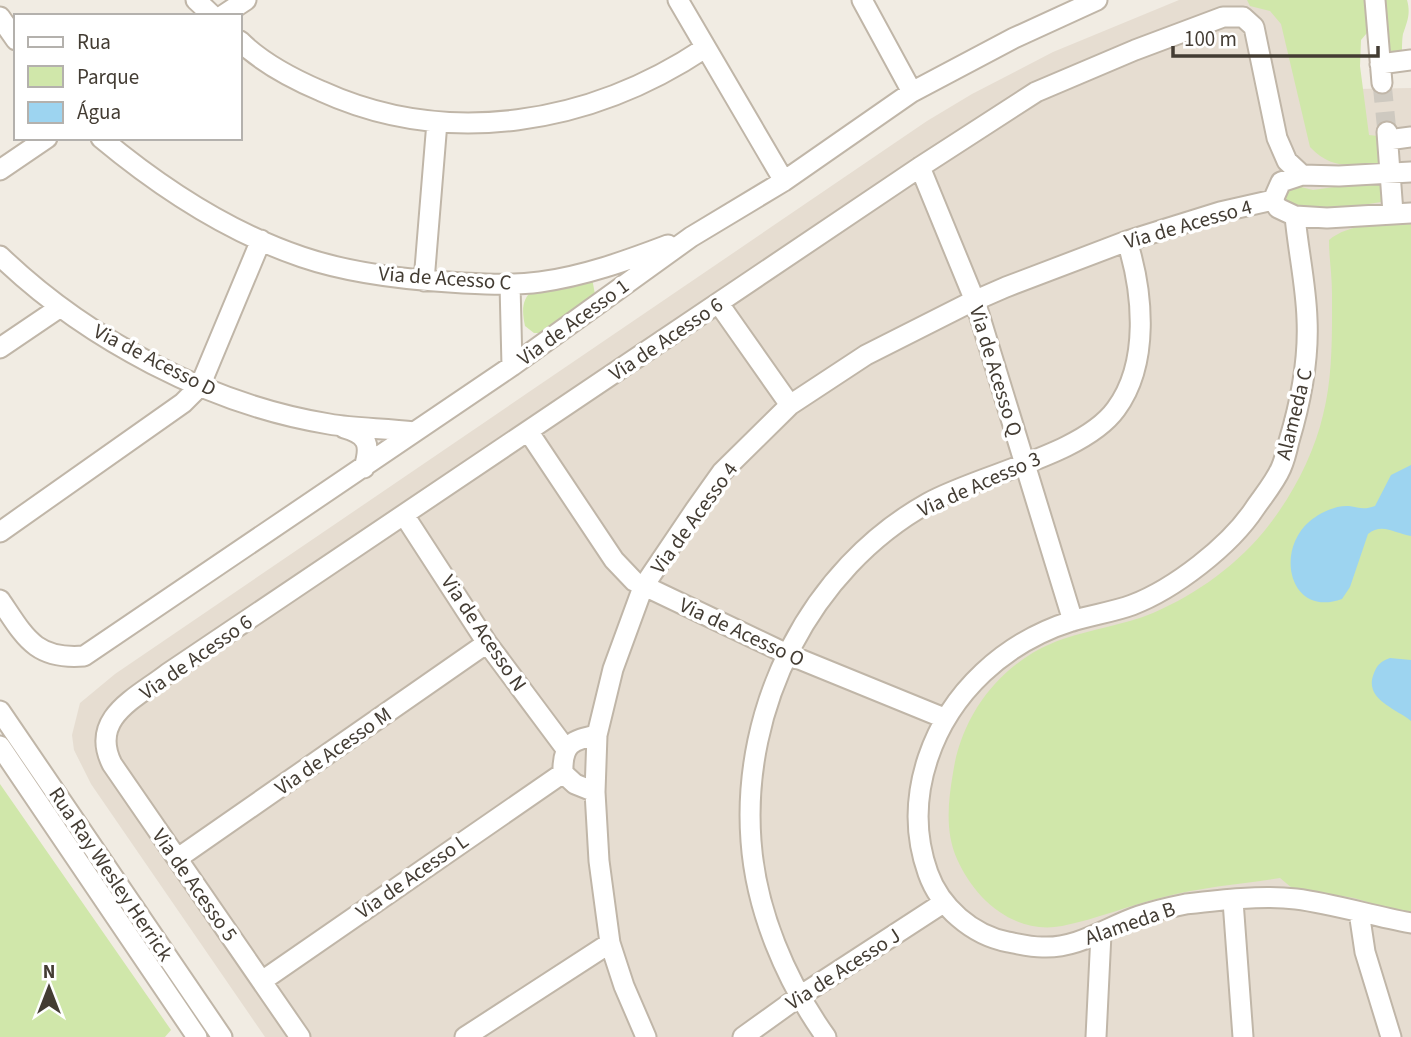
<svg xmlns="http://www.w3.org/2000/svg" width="1411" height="1037" viewBox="0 0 1411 1037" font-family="'Source Sans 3',sans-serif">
	<rect width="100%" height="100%" fill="#f1ece3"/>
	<!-- residential -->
	<path fill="#e6ddd1" d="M1179,0H1361L1354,37L1356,89L1411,88V1037H265L91,784L74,750L72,735L80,703L115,674L927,121L972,94L1053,52Z"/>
	<!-- green -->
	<path fill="#d0e7aa" d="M1247,0H1370L1372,27L1361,40L1360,66L1369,135L1378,136L1384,153L1379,163C1350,165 1332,170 1310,147L1281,24L1270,11L1250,6Z
		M1380,0H1407C1411,14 1407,22 1403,34C1402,39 1402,47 1402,53H1384Z
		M1376,181L1382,185L1384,200L1381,202L1313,213L1290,212L1277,192L1289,184L1313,190Z
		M1411,221V915L1354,898L1292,888L1280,878C1242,884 1202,887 1164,897C1130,905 1097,919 1062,926C1015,935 975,900 957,859C945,832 948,802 953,773C962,712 1004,659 1063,639C1092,629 1124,625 1153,613C1197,594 1239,564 1269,525C1293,494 1314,454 1323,415C1333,376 1332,333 1332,293C1332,275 1329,258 1329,240C1349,223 1386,223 1411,221Z
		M592,278L596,300L546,333H534L525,326C522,311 521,299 534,289Z
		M0,784L171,1030L165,1037H0Z"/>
	<!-- water -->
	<path fill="#9dd4f0" d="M1411,465V536C1396,534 1382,522 1368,534L1350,587L1342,599C1290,618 1274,551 1310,521C1320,513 1335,505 1349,506C1360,508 1364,510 1375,506L1391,475Z
		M1390,658L1411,660V721C1395,708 1363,699 1374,673C1377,665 1381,661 1390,658Z"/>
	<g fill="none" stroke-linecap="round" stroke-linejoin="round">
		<!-- minor-tunnel -->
		<path stroke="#cec9c0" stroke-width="19" stroke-dasharray="19 10" stroke-linecap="butt" d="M1382,83L1387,132"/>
		<defs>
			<path id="minor" d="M196,0L213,16
				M678,0L784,181
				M862,0L912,92
				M1375,0L1382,83
				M222,16L246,0
				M0,17L16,40
				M240,41C262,63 293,79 321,91C448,149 591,124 705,48
				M1380,64L1411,60
				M1387,132L1393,213
				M101,138C161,188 228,232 302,257C349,273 400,279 449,282C479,284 510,286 540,282C584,276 626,261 668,245
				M1388,140L1411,137
				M920,167L975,301L1073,621
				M0,170L47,138
				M1302,175L1339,176L1411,172
				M1295,216L1327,218L1411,213
				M0,256C86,339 211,405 329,424C357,429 386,428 414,432
				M424,281L437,122
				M510,284L512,366
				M719,304L790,405
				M0,348L59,308
				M344,428C368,435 371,444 364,468
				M528,431L614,560L634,581L787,654L944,718
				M404,515L487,643L566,749
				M0,532L183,403L200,386L261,240
				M0,600C25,637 35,660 84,656L512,366L691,237L784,181L912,92L1014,38L1097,0
				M0,711L222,1037
				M0,746L197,1037
				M595,792L575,784L563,773C562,744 572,740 597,735
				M178,858L487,643
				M1233,901L1243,1037
				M1359,912L1365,952L1391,1037
				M262,981L563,773
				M300,1037L112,764C89,718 136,698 167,674L920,167L1036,92L1135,50L1223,17H1243L1254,27L1277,138L1287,161L1302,175L1281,182L1273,200L1278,208L1295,216C1298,250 1306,285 1307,319C1309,361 1301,401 1289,441C1287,450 1285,459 1281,468C1275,482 1264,495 1255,508C1230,546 1174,589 1132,605C1113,612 1091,615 1072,621C1005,642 950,692 928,758C915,797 914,834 928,873C940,907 972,935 1008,942C1018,944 1031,947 1042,947C1077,949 1107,927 1139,916C1154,911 1171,907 1186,904C1220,900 1262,895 1296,899C1335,904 1372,916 1411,923
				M465,1037L610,943
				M646,1037L624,986L610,943L599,861L595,792L597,735L613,669L643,587L695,510L722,472L790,405L866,355L967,304L1006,287L1127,241L1220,212L1273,200
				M743,1037L800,996L943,903
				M826,1037C786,981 756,911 751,841C741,707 810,569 928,503C980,474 1083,455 1116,409C1150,363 1143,292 1127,241
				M1096,1037L1101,934"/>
		</defs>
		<!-- minor casing -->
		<use href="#minor" stroke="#c0b6a8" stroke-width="23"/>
		<!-- minor -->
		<use href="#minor" stroke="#fff" stroke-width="19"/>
	</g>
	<g text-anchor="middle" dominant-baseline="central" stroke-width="7" stroke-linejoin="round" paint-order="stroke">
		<!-- street labels -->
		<g font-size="21" fill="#433c33" stroke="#fff">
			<text transform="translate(1188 224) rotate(-16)">Via de Acesso 4</text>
			<text transform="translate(445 278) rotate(4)">Via de Acesso C</text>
			<text transform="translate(573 322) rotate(-36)">Via de Acesso 1</text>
			<text transform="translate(666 339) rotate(-34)">Via de Acesso 6</text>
			<text transform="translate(155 360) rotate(27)">Via de Acesso D</text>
			<text transform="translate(996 371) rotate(73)">Via de Acesso Q</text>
			<text transform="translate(1294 414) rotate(-76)">Alameda C</text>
			<text transform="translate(979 484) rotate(-24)">Via de Acesso 3</text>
			<text transform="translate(694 518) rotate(-54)">Via de Acesso 4</text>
			<text transform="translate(742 632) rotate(25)">Via de Acesso O</text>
			<text transform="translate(484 633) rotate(56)">Via de Acesso N</text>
			<text transform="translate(196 657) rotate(-35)">Via de Acesso 6</text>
			<text transform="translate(333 751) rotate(-35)">Via de Acesso M</text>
			<text transform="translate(111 874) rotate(56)">Rua Ray Wesley Herrick</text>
			<text transform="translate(412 876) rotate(-35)">Via de Acesso L</text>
			<text transform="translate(195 885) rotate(55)">Via de Acesso 5</text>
			<text transform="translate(1130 923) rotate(-19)">Alameda B</text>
			<text transform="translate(843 969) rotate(-33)">Via de Acesso J</text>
		</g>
	</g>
	<!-- legend -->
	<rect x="14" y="14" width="228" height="126" fill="#ffffff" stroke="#b4b1ad" stroke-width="2"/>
	<rect x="28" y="37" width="35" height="10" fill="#ffffff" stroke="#b4b1ad" stroke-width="2"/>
	<text x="77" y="49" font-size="21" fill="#433c33">Rua</text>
	<rect x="28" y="66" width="35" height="21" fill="#d0e7aa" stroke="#b4b1ad" stroke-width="2"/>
	<text x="77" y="84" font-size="21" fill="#433c33">Parque</text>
	<rect x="28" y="102" width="35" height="21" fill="#9dd4f0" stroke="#b4b1ad" stroke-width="2"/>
	<text x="77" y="119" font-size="21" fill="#433c33">Água</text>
	<!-- north arrow -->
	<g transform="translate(49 988)" stroke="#ffffff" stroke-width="5" paint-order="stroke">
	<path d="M0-5L12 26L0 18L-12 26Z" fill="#433c33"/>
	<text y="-10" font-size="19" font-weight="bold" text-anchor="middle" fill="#433c33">N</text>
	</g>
	<!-- scale -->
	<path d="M1173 46v10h205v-10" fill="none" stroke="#433c33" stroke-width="3.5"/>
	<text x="1184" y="46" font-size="21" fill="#433c33" stroke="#ffffff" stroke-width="5" paint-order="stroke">100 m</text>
</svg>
